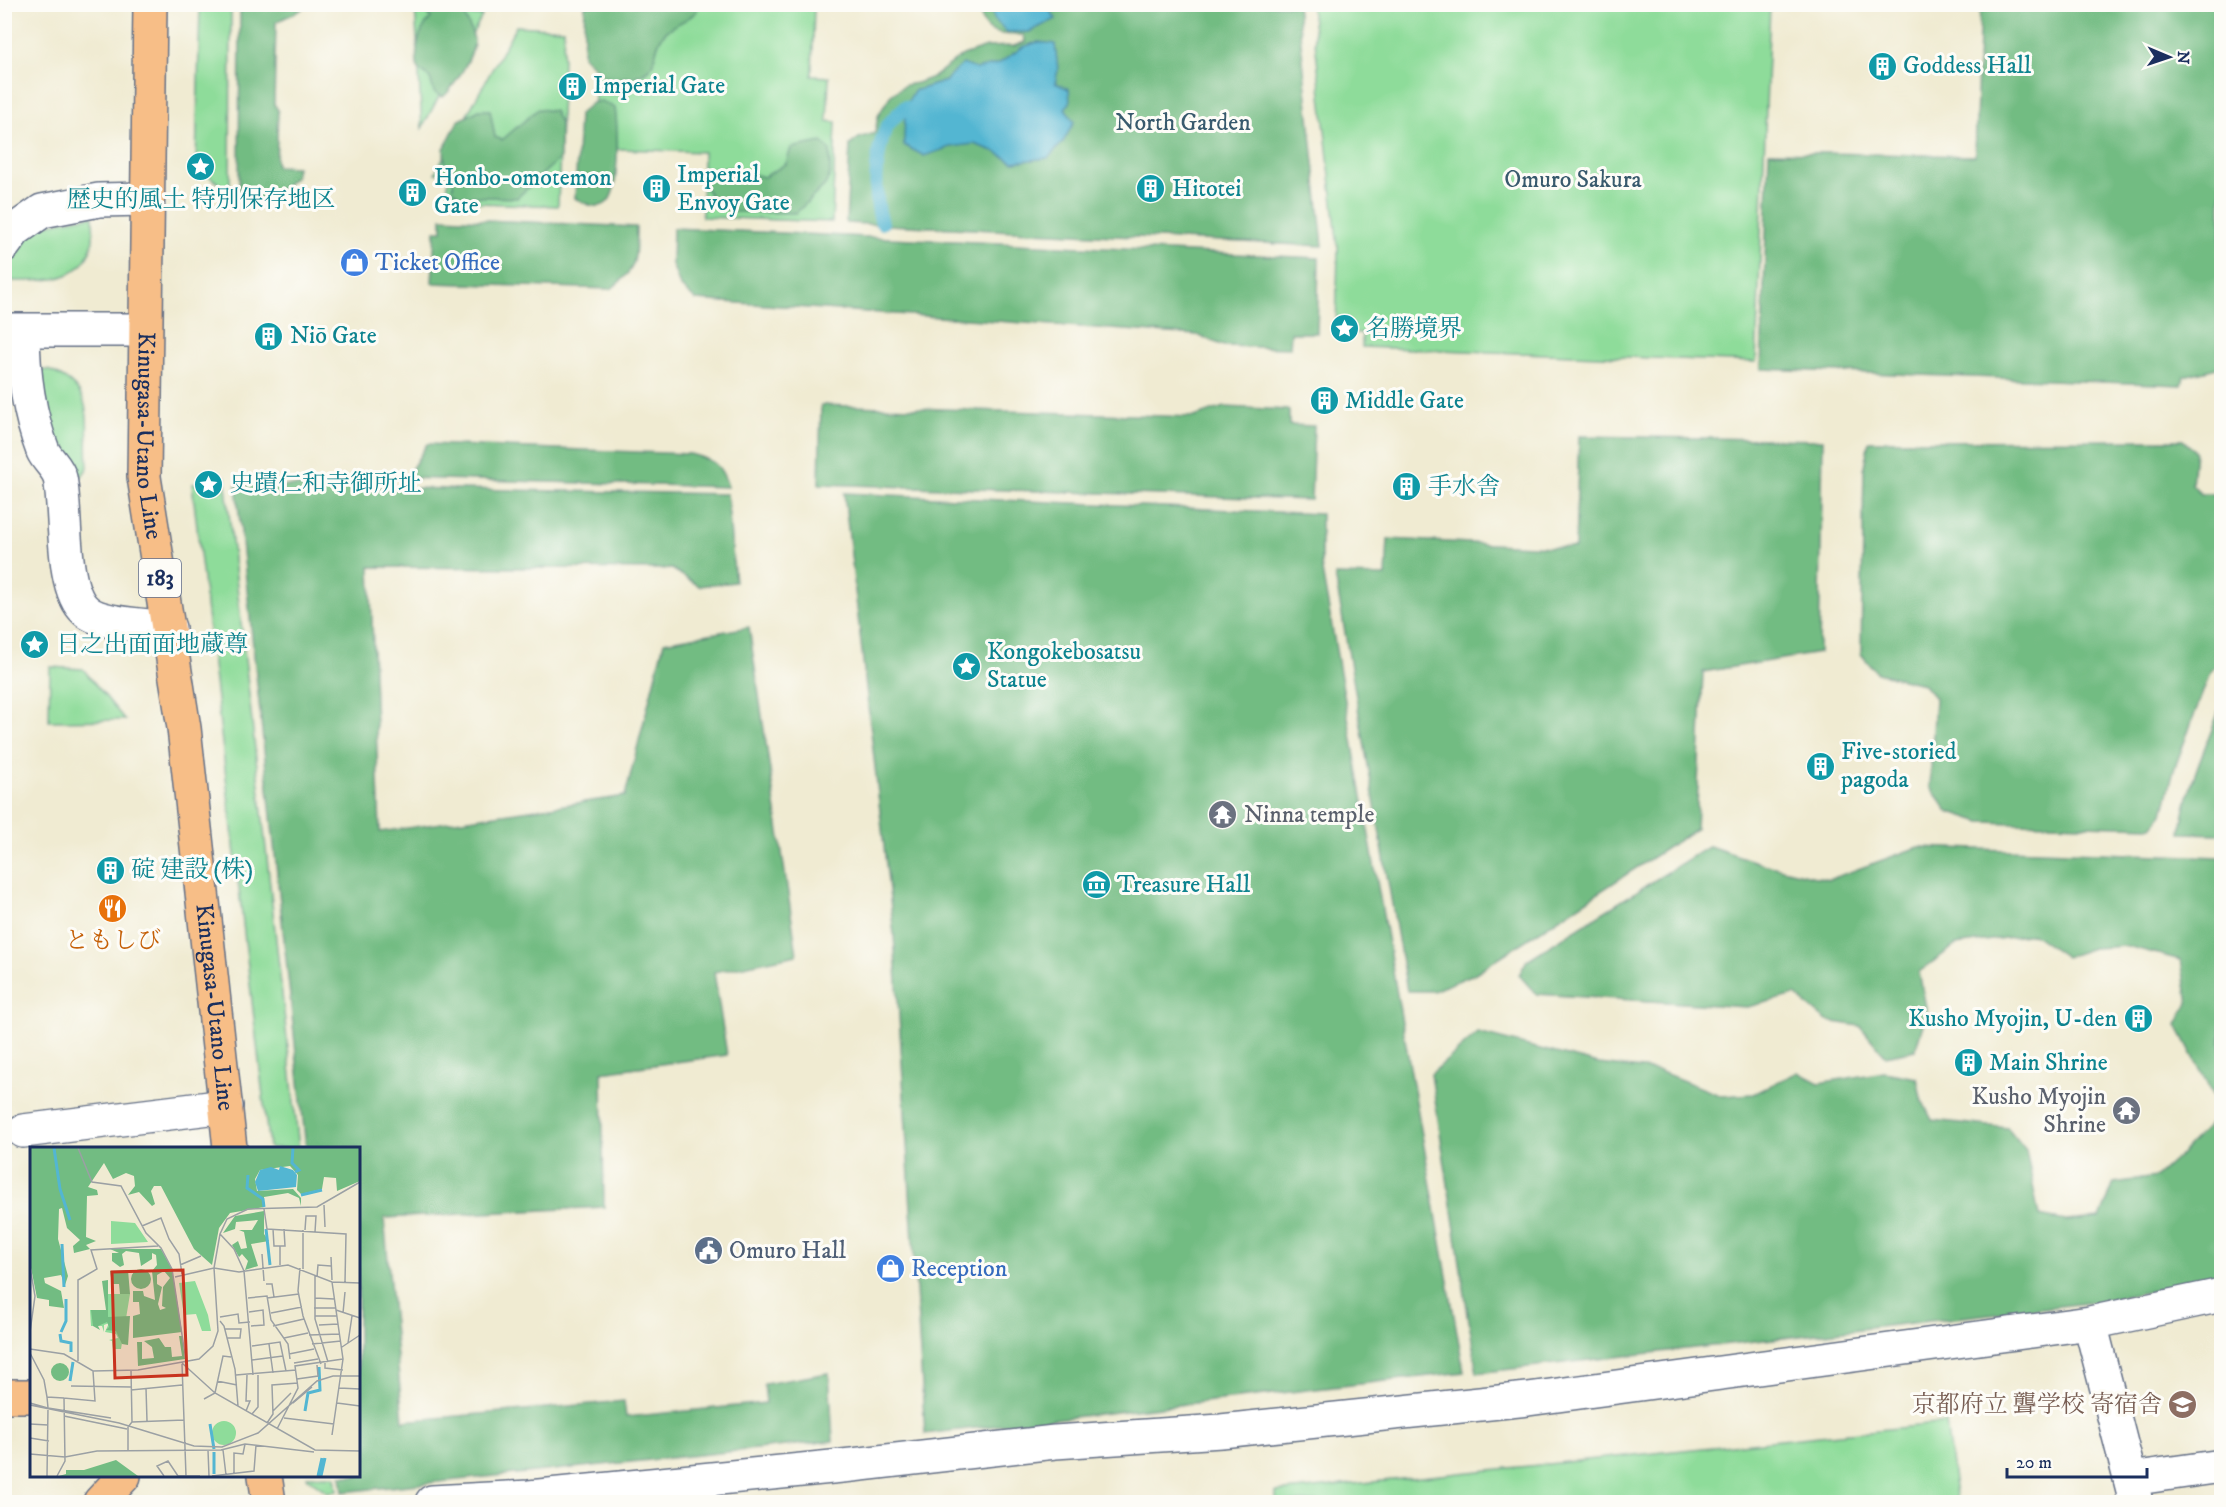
<svg xmlns="http://www.w3.org/2000/svg" width="2226" height="1507" viewBox="0 0 2226 1507" font-family="'IM FELL DW Pica','Noto Serif JP',serif">
	<rect width="100%" height="100%" fill="#fdfcf7"/>
	<filter id="ink" filterUnits="userSpaceOnUse"><feTurbulence type="fractalNoise" baseFrequency=".0167" numOctaves="2"/><feDisplacementMap in="SourceGraphic" scale="12" xChannelSelector="R" yChannelSelector="G"/><feConvolveMatrix kernelMatrix="1 2 1 2 8 2 1 2 1" color-interpolation-filters="sRGB"/></filter>
	<filter id="wash" filterUnits="userSpaceOnUse"><feTurbulence type="fractalNoise" baseFrequency=".008" numOctaves="4" result="noise"/><feDisplacementMap in="SourceGraphic" scale="24" xChannelSelector="R" yChannelSelector="G"/><feGaussianBlur stdDeviation="1.35" result="paint"/><feColorMatrix in="noise" values="0 0 0 0 0 0 0 0 0 0 0 0 0 0 0 0 0 1.4 0 .05"/><feComposite in="paint" operator="in"/></filter>
	<g filter="url(#wash)">
		<rect width="100%" height="100%" fill="#f0ebd2"/>
		<!-- green -->
		<path fill="#8edc9a" stroke="#54867c" stroke-width="1.5" d="M200,5H231L230,192L196,166Z
			M415,5H447L448,13L482,16L422,128Z
			M598,5H814L812,76L829,77L827,121L836,122L832,222L702,217L703,152L593,148Z
			M1311,5H1770L1756,362L1362,347V333L1336,332L1338,248Z
			M516,26L564,29L558,206L448,202V174L435,173Z
			M93,216C93,226 95,239 91,248C79,285 38,281 7,281C7,263 17,238 34,229C44,224 80,218 93,216Z
			M48,370C100,390 84,424 88,467L82,476L75,480L65,446L57,444L35,371Z
			M225,477L299,1148H269L192,484Z
			M50,667L83,669L125,720L49,721Z
			M1946,1423L1957,1502H1276V1492Z
			M307,1476H335L337,1491L327,1492L308,1478Z"/>
		<!-- forest -->
		<path fill="#72bc82" stroke="#467670" stroke-width="1.5" d="M240,5H305L301,10L276,22L274,104L278,110L276,166L297,167L295,177L270,199L239,198Z
			M420,5H462C463,17 472,28 474,40C475,54 453,89 443,97L434,92L430,78L418,69C414,52 418,30 431,18Z
			M585,5H697V11C686,23 670,24 661,38C656,46 656,57 652,65C642,81 620,78 604,77L583,56Z
			M979,5H1297L1323,246L846,223L850,145L859,138L875,133L878,116L890,96L905,85L917,83L933,77L963,55L987,47L1014,46L1025,42L1024,35C998,34 982,37 979,5Z
			M1980,5H2221V367L2184,376L2182,385L1761,369L1769,152L1975,156Z
			M601,101L615,108C618,126 617,142 617,160C615,189 614,222 575,198L579,114L592,103Z
			M538,109L554,111L560,123V158L517,198L459,196L453,190V176L445,167L444,149L458,121L479,110H490L495,137L502,140Z
			M822,142L830,150V174L825,185L796,213L730,212L716,204L704,186L709,169L731,168L764,177L786,164L791,148Z
			M442,218L636,227C635,260 639,268 611,289L432,283L435,231H442Z
			M673,228L1319,258L1317,333H1291L1290,348L1224,346L1197,335L696,300L680,286L672,264Z
			M821,405L1194,417L1224,407L1289,410V425L1314,426L1311,500L819,484Z
			M1579,436L1823,440L1819,653L1703,672L1696,829L1474,974L1433,991H1407L1335,575L1386,576L1388,539L1575,548Z
			M2183,440L2195,451L2192,484L2201,494H2221V664L2211,670L2174,770L2163,814L2152,827L1981,822L1948,811L1930,787L1935,698L1923,684L1877,673L1861,654L1864,466L1869,441Z
			M427,444L690,454C713,460 721,463 728,487L406,478Z
			M236,485L727,494L735,582L699,586L672,569L370,567L380,832L625,796L664,642L749,627L797,955L714,972L727,1055L602,1072L604,1207L384,1218L403,1421L624,1401L626,1417L766,1403L764,1384L829,1373L833,1441L343,1492L341,1476H358V1148H306Z
			M844,493L1321,514V565L1464,1372L925,1434L894,935Z
			M2221,706V834L2181,833C2185,790 2206,746 2221,706Z
			M1709,846L1766,865L1828,880L1918,847L2221,857V1110L2177,1025L2188,1003L2181,960L2127,946L2093,948L2066,957L2033,934L1956,945L1919,972L1927,1012L1915,1050L1885,1056L1860,1026L1827,1021L1795,995L1747,1007L1536,994L1519,975L1527,960Z
			M1478,1033L1599,1064L1659,1071L1722,1096L1753,1094L1798,1072L1819,1083L1884,1072L1917,1078L1921,1098L1932,1120L2008,1128L2026,1150L2039,1216L2066,1221L2100,1218L2114,1183L2156,1177L2179,1156L2221,1112V1278L2095,1302L1477,1373L1431,1074Z"/>
		<!-- water -->
		<path fill="#53b6d2" stroke="#377298" stroke-width="1.5" d="M992,5H1046L1056,19L1029,32H1007L994,19Z
			M1038,42L1055,44L1058,70L1055,83L1069,89L1070,103L1065,108L1074,122L1063,142L1048,158L1013,162L994,151L974,144L950,147L924,156L904,145L905,107L914,91L946,81L951,74L963,64L976,69L998,64L1023,47Z"/>
		<g fill="none" stroke-linecap="round" stroke-linejoin="round">
			<!-- stream -->
			<path stroke="#53b6d2" stroke-width="14" d="M882,223C873,199 875,153 886,129C889,121 899,113 905,107"/>
		</g>
	</g>
	<g filter="url(#ink)">
		<g fill="none" stroke-linecap="round" stroke-linejoin="round">
			<defs>
				<path id="minor" d="M4,245L15,230L42,211L99,200L147,199
					M4,330H144
					M23,330C23,371 28,412 43,451C47,460 58,468 60,478C67,511 60,587 85,610C100,625 148,625 169,628
					M23,1131L226,1106
					M2090,1323L2136,1502
					M2130,1479L2222,1466
					M432,1502L529,1497L852,1465L1055,1442L1221,1431L1528,1399L2090,1323L2222,1295"/>
				<g id="major">
					<path id="s1" d="M150,4L144,477L184,728L230,1148"/>
					<path d="M4,1396H32"/>
					<path d="M265,1476L269,1502"/>
					<path d="M100,1502L124,1476"/>
				</g>
			</defs>
			<!-- minor casing -->
			<use href="#minor" stroke="#667187" stroke-width="36"/>
			<!-- major casing -->
			<use href="#major" stroke="#667187" stroke-width="36"/>
			<!-- minor -->
			<use href="#minor" stroke="#fff" stroke-width="33"/>
			<!-- major -->
			<use href="#major" stroke="#f7be87" stroke-width="33"/>
		</g>
	</g>
	<!-- icons -->
	<defs>
		<symbol id="building-disc" viewBox="-11 -11 22 22"><circle r="9.5" fill="#0f9aa8" stroke="#fdfcf7"/><path d="M-4-6H4V6H1V3H-1V6H-4ZM-2.5-4.3h1.7v1.8h-1.7ZM.8-4.3h1.7v1.8H.8ZM-2.5-1h1.7V.8h-1.7ZM.8-1h1.7V.8H.8Z" fill="#fff"/></symbol>
		<symbol id="sight-disc" viewBox="-11 -11 22 22"><circle r="9.5" fill="#0f9aa8" stroke="#fdfcf7"/><path d="M0-6L1.8-2.2L6-1.7L2.9 1.2L3.7 5.4L0 3.3L-3.7 5.4L-2.9 1.2L-6-1.7L-1.8-2.2Z" fill="#fff"/></symbol>
		<symbol id="shop-disc" viewBox="-11 -11 22 22"><circle r="9.5" fill="#3f7fe0" stroke="#fdfcf7"/><path d="M-5-2.5h2.3a2.7 3.5 0 0 1 5.4 0H5L5.5 6h-11ZM-1.5-2.5h3a1.5 2.3 0 0 0-3 0Z" fill="#fff"/></symbol>
		<symbol id="temple-disc" viewBox="-11 -11 22 22"><circle r="9.5" fill="#6b7280" stroke="#fdfcf7"/><path d="M0-6L5-2H3V0L6.5 2.5H4V6H1.5V3h-3V6H-4V2.5H-6.5L-3 0V-2H-5Z" fill="#fff"/></symbol>
		<symbol id="museum-disc" viewBox="-11 -11 22 22"><circle r="9.5" fill="#0f9aa8" stroke="#fdfcf7"/><path d="M0-6L6-3V-2H-6V-3ZM-5-1h2V3h-2ZM-1-1h2V3h-2ZM3-1h2V3H3ZM-6 4H6V6H-6Z" fill="#fff"/></symbol>
		<symbol id="restaurant-disc" viewBox="-11 -11 22 22"><circle r="9.5" fill="#e8710a" stroke="#fdfcf7"/><path d="M-5-6h1v4h1v-4h1v4h1v-4h1v5L-1.5 .5V6h-2V.5L-5-1ZM5-6V6H3V1.5H1.5Q1.5-4 5-6Z" fill="#fff"/></symbol>
		<symbol id="civic-disc" viewBox="-11 -11 22 22"><circle r="9.5" fill="#5c6f8a" stroke="#fdfcf7"/><path d="M-.6-6.5H3V-4.5H.6V-3L4-1V1h2V6H-6V1h2V-1L-.6-3ZM-1.2 2.5V6h2.4V2.5Z" fill="#fff"/></symbol>
		<symbol id="university-disc" viewBox="-11 -11 22 22"><circle r="9.5" fill="#8d6e63" stroke="#fdfcf7"/><path d="M0-5L7-2L0 1L-7-2ZM-4 1L0 2.5L4 1V4Q0 6-4 4Z" fill="#fff"/></symbol>
	</defs>
	<g fill-rule="evenodd">
		<use href="#building-disc" x="1866" y="50" width="33" height="33"/>
		<use href="#building-disc" x="556" y="70" width="33" height="33"/>
		<use href="#sight-disc" x="184" y="150" width="33" height="33"/>
		<use href="#building-disc" x="640" y="172" width="33" height="33"/>
		<use href="#building-disc" x="1134" y="172" width="33" height="33"/>
		<use href="#building-disc" x="396" y="176" width="33" height="33"/>
		<use href="#shop-disc" x="338" y="246" width="33" height="33"/>
		<use href="#sight-disc" x="1328" y="312" width="33" height="33"/>
		<use href="#building-disc" x="252" y="320" width="33" height="33"/>
		<use href="#building-disc" x="1308" y="384" width="33" height="33"/>
		<use href="#sight-disc" x="192" y="468" width="33" height="33"/>
		<use href="#building-disc" x="1390" y="470" width="33" height="33"/>
		<use href="#sight-disc" x="18" y="628" width="33" height="33"/>
		<use href="#sight-disc" x="950" y="650" width="33" height="33"/>
		<use href="#building-disc" x="1804" y="750" width="33" height="33"/>
		<use href="#temple-disc" x="1206" y="798" width="33" height="33"/>
		<use href="#building-disc" x="94" y="854" width="33" height="33"/>
		<use href="#museum-disc" x="1080" y="868" width="33" height="33"/>
		<use href="#restaurant-disc" x="96" y="892" width="33" height="33"/>
		<use href="#building-disc" x="2122" y="1002" width="33" height="33"/>
		<use href="#building-disc" x="1952" y="1046" width="33" height="33"/>
		<use href="#temple-disc" x="2110" y="1094" width="33" height="33"/>
		<use href="#civic-disc" x="692" y="1234" width="33" height="33"/>
		<use href="#shop-disc" x="874" y="1252" width="33" height="33"/>
		<use href="#university-disc" x="2166" y="1388" width="33" height="33"/>
	</g>
	<g text-anchor="middle" dominant-baseline="central" stroke-width="6" stroke-linejoin="round" paint-order="stroke">
		<!-- shield labels -->
		<rect fill="#fdfcf7" stroke="#5f6c8c" stroke-width="1.5" x="139" y="559" width="42" height="38" rx="4.5"/>
		<g font-size="22" font-weight="bold" fill="#1b2f5e">
			<text x="160" y="578">183</text>
		</g>
		<!-- culture labels -->
		<g font-size="24" fill="#0d838f" stroke="#fdfcf7" text-anchor="start">
			<text x="1903" y="66">Goddess Hall</text>
			<text x="593" y="86">Imperial Gate</text>
			<text x="677" y="175">Imperial<tspan x="677" dy="28">Envoy Gate</tspan></text>
			<text x="434" y="178">Honbo-omotemon<tspan x="434" dy="28">Gate</tspan></text>
			<text x="1172" y="189">Hitotei</text>
			<text x="201" y="200" text-anchor="middle">歴史的風土 特別保存地区</text>
			<text x="1366" y="329">名勝境界</text>
			<text x="290" y="336">Niō Gate</text>
			<text x="1345" y="401">Middle Gate</text>
			<text x="230" y="484">史蹟仁和寺御所址</text>
			<text x="1428" y="487">手水舎</text>
			<text x="56" y="645">日之出面面地蔵尊</text>
			<text x="987" y="652">Kongokebosatsu<tspan x="987" dy="28">Statue</tspan></text>
			<text x="1841" y="752">Five-storied<tspan x="1841" dy="28">pagoda</tspan></text>
			<text x="131" y="870">碇 建設 (株)</text>
			<text x="1117" y="885">Treasure Hall</text>
			<text x="2117" y="1019" text-anchor="end">Kusho Myojin, U-den</text>
			<text x="1989" y="1063">Main Shrine</text>
		</g>
		<!-- park labels -->
		<g font-size="24" fill="#385a6d" stroke="#fdfcf7">
			<text x="1183" y="123">North Garden</text>
			<text x="1573" y="180">Omuro Sakura</text>
		</g>
		<!-- shop labels -->
		<g font-size="24" fill="#366cbe" stroke="#fdfcf7" text-anchor="start">
			<text x="375" y="263">Ticket Office</text>
			<text x="911" y="1269">Reception</text>
		</g>
		<!-- street labels -->
		<g font-size="24" fill="#1b2f5e" stroke="#fdfcf7">
			<text stroke="none"><textPath href="#s1" startOffset="432">Kinugasa-Utano Line</textPath></text>
			<text stroke="none"><textPath href="#s1" startOffset="1008">Kinugasa-Utano Line</textPath></text>
		</g>
		<!-- worship labels -->
		<g font-size="24" fill="#5b616d" stroke="#fdfcf7" text-anchor="start">
			<text x="1244" y="815">Ninna temple</text>
			<text x="2106" y="1097" text-anchor="end">Kusho Myojin<tspan x="2106" dy="28">Shrine</tspan></text>
		</g>
		<!-- food labels -->
		<g font-size="24" fill="#c56008" stroke="#fdfcf7">
			<text x="113" y="941">ともしび</text>
		</g>
		<!-- service labels -->
		<g font-size="24" fill="#4e5e75" stroke="#fdfcf7" text-anchor="start">
			<text x="729" y="1251">Omuro Hall</text>
		</g>
		<!-- education labels -->
		<g font-size="24" fill="#785e54" stroke="#fdfcf7" text-anchor="end">
			<text x="2162" y="1405">京都府立 聾学校 寄宿舎</text>
		</g>
	</g>
	<!-- overview -->
	<g transform="translate(30 1147)">
		<rect width="330" height="330" fill="#f0ebd2"/>
		<path d="M81,74L105,76L118,95L81,97ZM165,134L178,168L181,184H172L166,167L154,168L149,136ZM78,147H100L91,202H83L82,194L79,193L88,191L86,187L75,185L79,176L74,178V185L72,179H61L60,163H75L78,170ZM182 286a12 12 0 1 1 24 0a12 12 0 1 1-24 0Z" fill="#8edc9a"/>
		<path d="M0,1H330V34L307,44L306,31L294,30L292,42L271,47L267,43L268,28L260,19L230,23L225,32L227,44L263,42L271,51V59L269,51L258,46L234,50V60L200,66L189,81L182,118L164,102L131,39H124L121,44L125,57L122,59L109,45L98,48L105,39L104,29L96,26L83,32L74,16L58,40L67,43L68,48L57,49L56,90L66,94L56,98L60,102L44,106L43,99L50,93L37,81L32,61L29,62L28,92L38,129L35,138L31,128L14,131L15,136L31,144L34,161L19,159V153L7,151L0,116ZM234,64V87L239,94L221,97L228,119L215,123L218,114L212,107L209,110L202,98L208,94L211,102L217,101L214,85L209,83H222L228,73L206,75L205,82L193,86L205,69ZM80,102H131L142,122L152,185L103,191V169L110,167L109,155H103V144H113L114,149L125,153L122,124L127,118L126,108L122,106V112L111,119L109,106L96,104L92,107L94,118L90,120L82,114V106H89ZM134,124L140,131L133,140L132,159L136,161L130,163L128,157L132,140L127,137V128ZM101 132a10 10 0 1 1 20 0a10 10 0 1 1-20 0ZM98,123L100,147H90L89,137H82L80,124ZM78,133V170L100,169L98,198L92,197L86,184L76,183L79,180L77,175L68,179L70,183L63,179L61,163H76L72,134ZM149,189H152L155,212L108,219L107,195H112V212L124,211L122,200L114,194L129,191L135,200H141L142,210L152,209ZM21 225a9 9 0 1 1 18 0a9 9 0 1 1-18 0ZM86,313L108,329H29L36,327V323H54Z" fill="#72bc82" fill-rule="evenodd"/>
		<path d="M250,19L263,23L267,28L266,40L228,44L225,35L230,23L241,20L249,23Z" fill="#53b6d2"/>
		<path fill="none" stroke="#53b6d2" stroke-width="3" d="M24,1L30,42L40,73M263,1L262,16L269,23L265,25M218,28L217,41L233,52L234,60M271,48L292,43M236,82L240,118M32,97L34,140M31,185L36,174V152M30,187L31,194L41,196V205M40,234L43,215M275,264L278,246L290,243L289,220M180,277L184,302M184,305V327M288,329L292,311M291,329L295,311"/>
		<path fill="none" stroke="#9ba0a4" stroke-width="1.5" d="M48,1L62,35L91,39L116,86L131,101L142,122L156,214M294,58L295,80M234,62L237,82L316,87L315,135M112,79L131,71L139,92L149,107L152,127M243,82L244,99H250M275,83L276,69H286L285,85M190,87L204,102L214,124L223,228M250,99H255L254,82M250,99V118M232,107L234,134M301,110L302,133M150,118L171,109M0,120L5,149L0,185M270,121L268,144L273,169L291,217M273,122V83M285,129V172L298,215M145,130L184,121L209,125L258,118L302,135L330,136M287,130L288,118L301,119M302,135L313,212L302,288M236,137H242L244,150M218,151L237,149L241,173L258,197L260,212M237,151L269,147M285,151L304,152M284,161H306M306,163L330,171M219,165L233,163L234,178L221,179M241,166L272,160M313,166L315,145M285,169H307M190,170L208,167L209,176L220,175M190,174L194,179L205,222L208,259M289,178L308,177M243,179L274,172M195,182H211L210,191H197M279,188L310,187M254,191L278,186M318,196L322,169M239,197L243,226M282,197L311,194M222,199L250,195L256,224M312,200L330,188M0,202L34,207L63,224L108,223L169,212L183,199L188,184L184,121L190,87L197,72L218,62L287,60L330,35M0,206L14,233L17,250L34,251M259,207L284,202M222,213L253,209M48,214V133L67,122L61,103L128,99M152,216L185,246L285,303L330,304M264,216L288,212M295,216V221L313,223M152,217L156,329M206,228L266,223M267,232L288,229L287,218M187,234L207,238M41,239L101,240M116,241L117,274M309,241L330,242M101,243L152,238M17,250L18,261L81,271M174,252L185,246L193,209L201,210M0,256L18,261L17,329M263,256L282,240M307,256L330,259M0,258L89,276L164,299L192,300L228,286L287,234L303,229H330M216,264L220,254H216L217,228M243,264L261,246M222,267L228,260V228M34,269L97,282M254,271L304,277M102,275L154,273M237,276L243,267L242,238L268,236M0,277L18,278M247,282L268,241L265,219L313,212M0,291L19,294M98,303V280L102,275L101,223M178,303L179,329M193,303L196,328M0,307L35,310L67,304L191,303L215,297L284,305M204,327V306L213,307L215,297M27,329L35,314L34,251L65,254L63,224M134,329L127,319L138,314L148,329M148,329H170M182,329L224,324L226,298"/>
		<path fill="#c8321e" fill-opacity="0.15" stroke="#c8321e" stroke-width="3" d="M153,123L157,228L85,231L82,125Z"/>
		<rect width="330" height="330" fill="none" stroke="#1b2f5e" stroke-width="3"/>
	</g>
	<!-- margin -->
	<rect width="2226" height="1507" fill="none" stroke="#fdfcf7" stroke-width="24"/>
	<!-- north arrow -->
	<g transform="translate(2169 57) rotate(92)" stroke="#fdfcf7" stroke-width="4.5" paint-order="stroke">
	<path d="M0-4.5L10 22L0 15L-10 22Z" fill="#1b2f5e"/>
	<text y="-9" font-size="16" font-weight="bold" text-anchor="middle" fill="#1b2f5e">N</text>
	</g>
	<!-- scale -->
	<path d="M2007 1468v9h140v-9" fill="none" stroke="#1b2f5e" stroke-width="3"/>
	<text x="2016" y="1468" font-size="18" fill="#1b2f5e" stroke="#fdfcf7" stroke-width="4.5" paint-order="stroke">20 m</text>
</svg>
